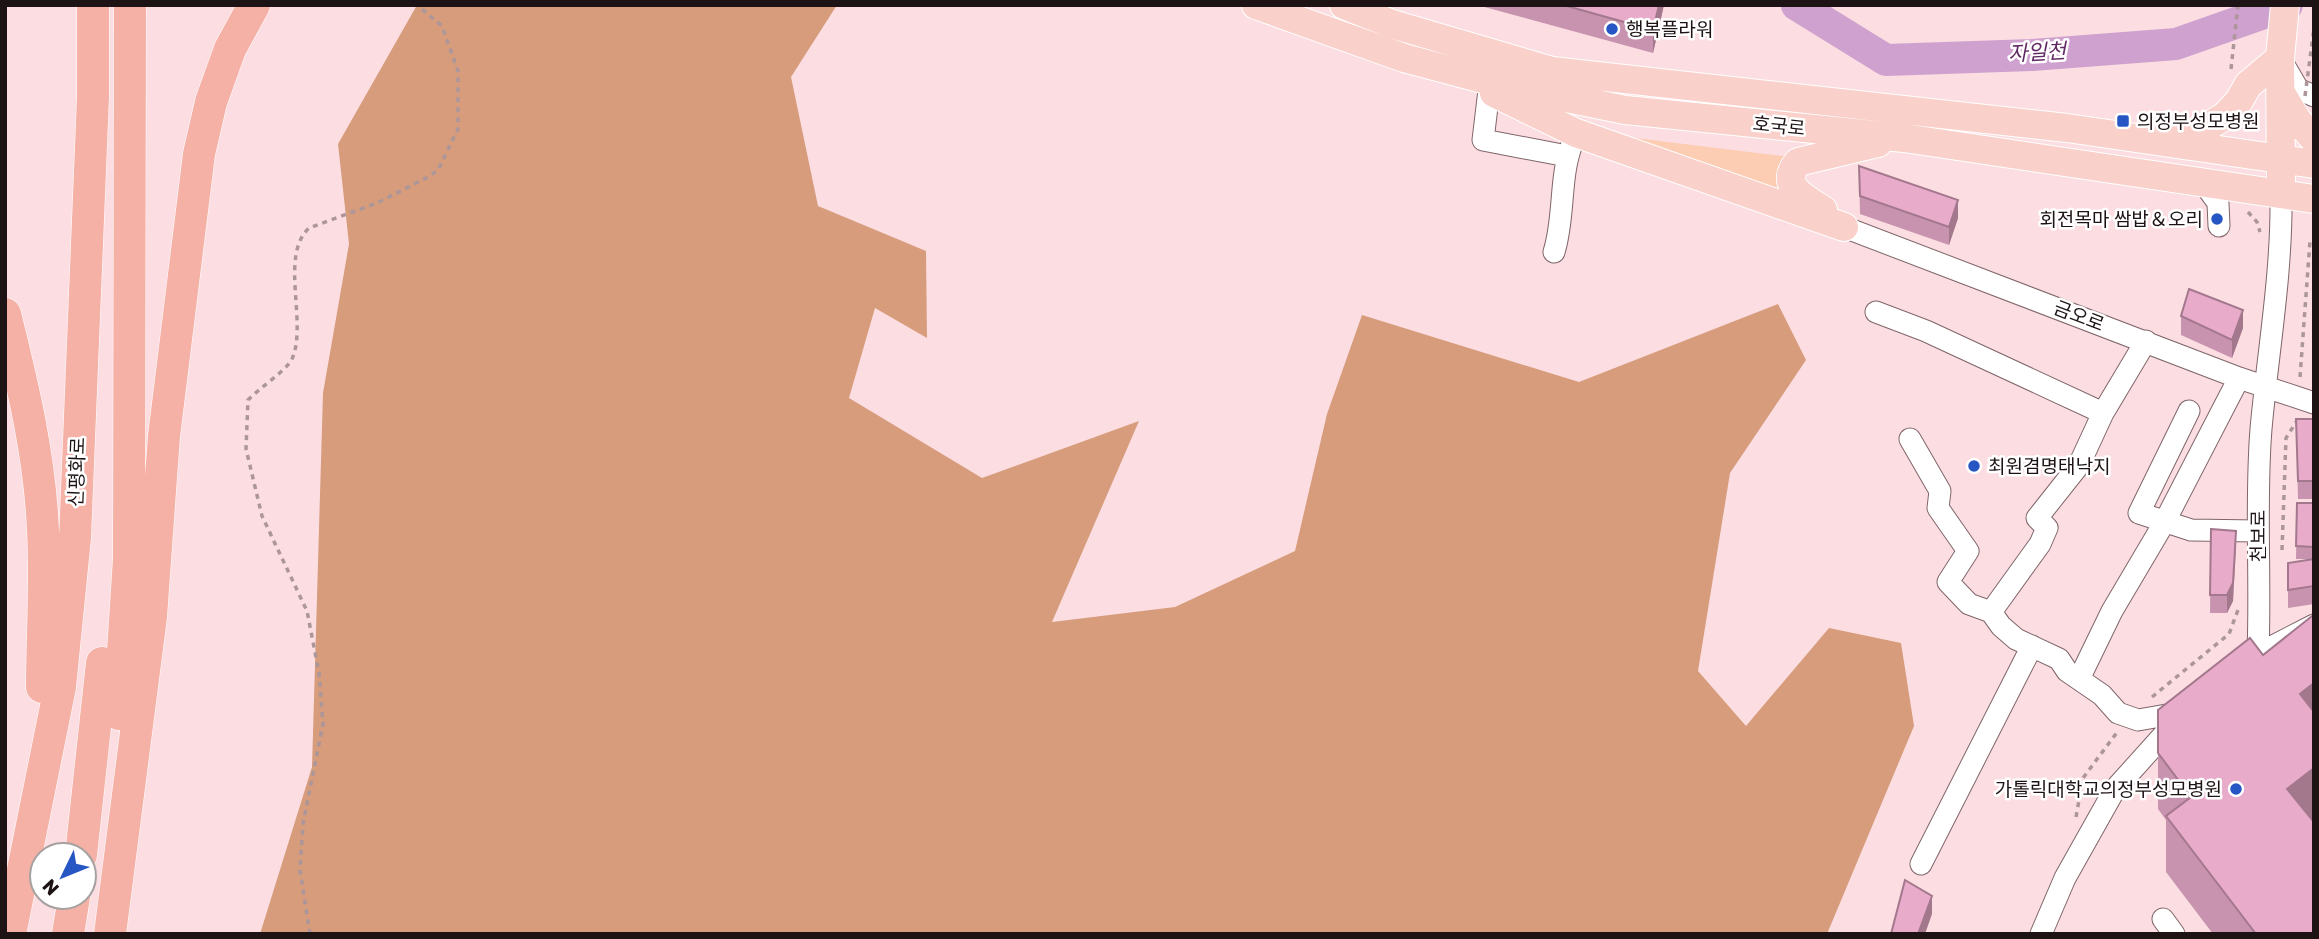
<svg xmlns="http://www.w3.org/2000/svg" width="2319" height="939" viewBox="0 0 2319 939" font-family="Rubik,'Noto Sans KR',sans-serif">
	<rect width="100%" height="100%" fill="#fcdee2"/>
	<!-- green -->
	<path fill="#fccdb3" d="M1627,137L1790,157L1787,196Z"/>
	<!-- forest -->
	<path fill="#d69c7c" d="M417,5H837L791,77L818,206L926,251L927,338L875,308L849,398L982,478L1139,421L1052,622L1175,607L1295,551L1327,414L1362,315L1579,382L1778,304L1806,360L1730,473L1698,671L1746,726L1829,628L1901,643L1914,726L1827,934H260L312,767L323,393L349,244L338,144Z"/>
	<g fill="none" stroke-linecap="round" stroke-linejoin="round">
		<!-- river -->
		<path stroke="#cfa1cf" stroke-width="32" d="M1797,5L1886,60L2032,55L2176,44L2287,5"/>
		<defs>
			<path id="minor" d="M2280,58L2298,89L2314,96
				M1489,90L1483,140L1567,156
				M2203,182L2218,203L2219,226
				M1844,227L2239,378L2314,403
				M1554,252C1565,217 1559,178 1572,144
				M1876,312L1926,331L2103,413
				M2146,341L2103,413L2079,465L2037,518L2047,528L2040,544L1991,612L2001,626L2016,639L2059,659L2067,671L2102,695L2118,713L2138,720L2184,712
				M2189,411L2139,513L2191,530L2257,531
				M1910,439L1940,491L1938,508L1968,551L1948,582L1969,604L1991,612
				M2258,652C2261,578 2255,503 2261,429C2268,351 2282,274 2281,196
				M2250,658L2314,625
				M2080,677L2112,611L2164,523L2239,378
				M1921,864L2032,646
				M2163,919L2174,934
				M2041,934L2065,878L2115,789L2178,719"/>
			<path id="major" d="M1256,5L1404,58L1509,86L1625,110L1904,138L2314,199
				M1344,5L1392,24L1552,71L2067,128L2314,164
				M1494,93L1576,133L1844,227
				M2281,93L2297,120L2314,139
				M2170,137L2200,131L2225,116L2239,101L2248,85L2280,58
				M2281,179L2280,58L2285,5
				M1823,210C1805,198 1778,186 1798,162L1878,143"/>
			<path id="highway" d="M5,314C23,386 40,457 43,531C46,583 42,635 42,687
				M119,714L129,558L130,5
				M81,855L102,663
				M10,934L60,687L75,538L93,97V5
				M68,934L74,897
				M110,934L151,617L164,436L199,154L211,102L230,49L254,5"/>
		</defs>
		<!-- minor casing -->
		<use href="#minor" stroke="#7f6569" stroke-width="23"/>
		<!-- major casing -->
		<use href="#major" stroke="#fff" stroke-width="30"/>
		<!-- highway casing -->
		<use href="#highway" stroke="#fff" stroke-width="33"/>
		<!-- path -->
		<path stroke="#ad9699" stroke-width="3.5" stroke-dasharray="5 5" stroke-linecap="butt" d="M2231,69L2238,5
			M2248,212L2257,222L2260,232
			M2300,377L2310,241L2314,238
			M2282,550L2286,438L2298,419
			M2152,697L2229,634L2238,610
			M2076,817L2083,778L2118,731
			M310,934L300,870L303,824L323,724L319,673L307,611L262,516L246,449L248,400C259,388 286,371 292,359C308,323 279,256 309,228L377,203L428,177L438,170L458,129V71L442,26L417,5"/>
		<!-- minor -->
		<use href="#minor" stroke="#fff" stroke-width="21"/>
		<!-- major -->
		<use href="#major" stroke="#f9d0ca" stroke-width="28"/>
		<!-- highway -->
		<use href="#highway" stroke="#f5b1a6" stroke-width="32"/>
		<!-- path-bridge -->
		<path stroke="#ad9699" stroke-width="3.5" stroke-dasharray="5 5" stroke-linecap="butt" d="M2305,96L2314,28"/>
	</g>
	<!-- wall -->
	<path fill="#c893ae" d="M1477,5H1664L1653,53Z
		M1859,166L1958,218L1949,245L1860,214Z
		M2181,316L2243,328L2232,358L2181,335Z
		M2296,419H2314V499H2298Z
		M2297,503H2314V559H2296Z
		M2211,529L2236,549L2233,601L2227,613H2210Z
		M2314,559V604L2288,608V563Z
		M2158,710L2314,934H2213L2166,872V820L2158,809Z"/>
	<!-- shaded-wall -->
	<path fill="#a3788d" d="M1659,5H1664L1653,53V30Z
		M1958,200V218L1949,245V227Z
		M2243,310V328L2232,358V340Z
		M2236,531L2233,601L2227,613V595Z
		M2314,683V739L2300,694Z
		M2314,768V824L2287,789Z
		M1932,896V914L1925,934H1918Z"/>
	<!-- building -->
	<path fill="#e9abca" stroke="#a3788d" stroke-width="2" d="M1563,5H1659L1653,30Z
		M1859,166L1958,200L1949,227L1860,196Z
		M2189,289L2243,310L2232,340L2181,316Z
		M2296,419H2314V481H2298Z
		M2297,503H2314V547L2296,546Z
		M2211,529L2236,531L2233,583L2227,595H2210Z
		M2314,559V586L2288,590V563Z
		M2312,616L2314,618V683L2300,694L2314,712V768L2287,789L2314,822V934H2256L2166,816L2191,797L2158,753V710L2250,638L2263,655Z
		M1905,880L1932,896L1918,934H1891Z"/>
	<!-- markers -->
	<g fill="#2656c4" stroke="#fff" stroke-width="2.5">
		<circle cx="1612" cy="29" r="7"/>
		<rect x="2116" y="114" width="14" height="14" rx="3.5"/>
		<circle cx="2217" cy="219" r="7"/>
		<circle cx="1974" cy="466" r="7"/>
		<circle cx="2236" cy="789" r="7"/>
	</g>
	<g text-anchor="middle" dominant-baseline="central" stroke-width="5" stroke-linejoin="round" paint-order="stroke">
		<!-- poi labels -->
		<g font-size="19" fill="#1d1314" stroke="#fff" text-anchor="start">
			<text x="1626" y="29">행복플라워</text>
			<text x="2137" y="121">의정부성모병원</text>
			<text x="2203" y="219" text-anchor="end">회전목마 쌈밥＆오리</text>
			<text x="1988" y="466">최원겸명태낙지</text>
			<text x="2222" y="789" text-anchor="end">가톨릭대학교의정부성모병원</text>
		</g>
		<!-- street labels -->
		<g font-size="19" fill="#1d1314" stroke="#fff">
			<text transform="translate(1779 126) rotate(6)">호국로</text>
			<text transform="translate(2079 316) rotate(21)">금오로</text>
			<text transform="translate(77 472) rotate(-88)">신평화로</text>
			<text transform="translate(2258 536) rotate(-90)">천보로</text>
		</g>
		<!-- water labels -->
		<g font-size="21" font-style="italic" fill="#622a64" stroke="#fff">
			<text transform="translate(2037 52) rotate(-3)">자일천</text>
		</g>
	</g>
	<!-- border -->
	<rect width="2319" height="939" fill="none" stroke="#1d1314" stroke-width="14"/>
	<!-- north arrow -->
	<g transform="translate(63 876) rotate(227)"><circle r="33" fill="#ffffff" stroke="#a5a1a1" stroke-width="2"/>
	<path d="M0-5L12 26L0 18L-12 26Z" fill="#2656c4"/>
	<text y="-10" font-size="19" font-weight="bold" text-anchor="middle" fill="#1d1314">N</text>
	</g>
</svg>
